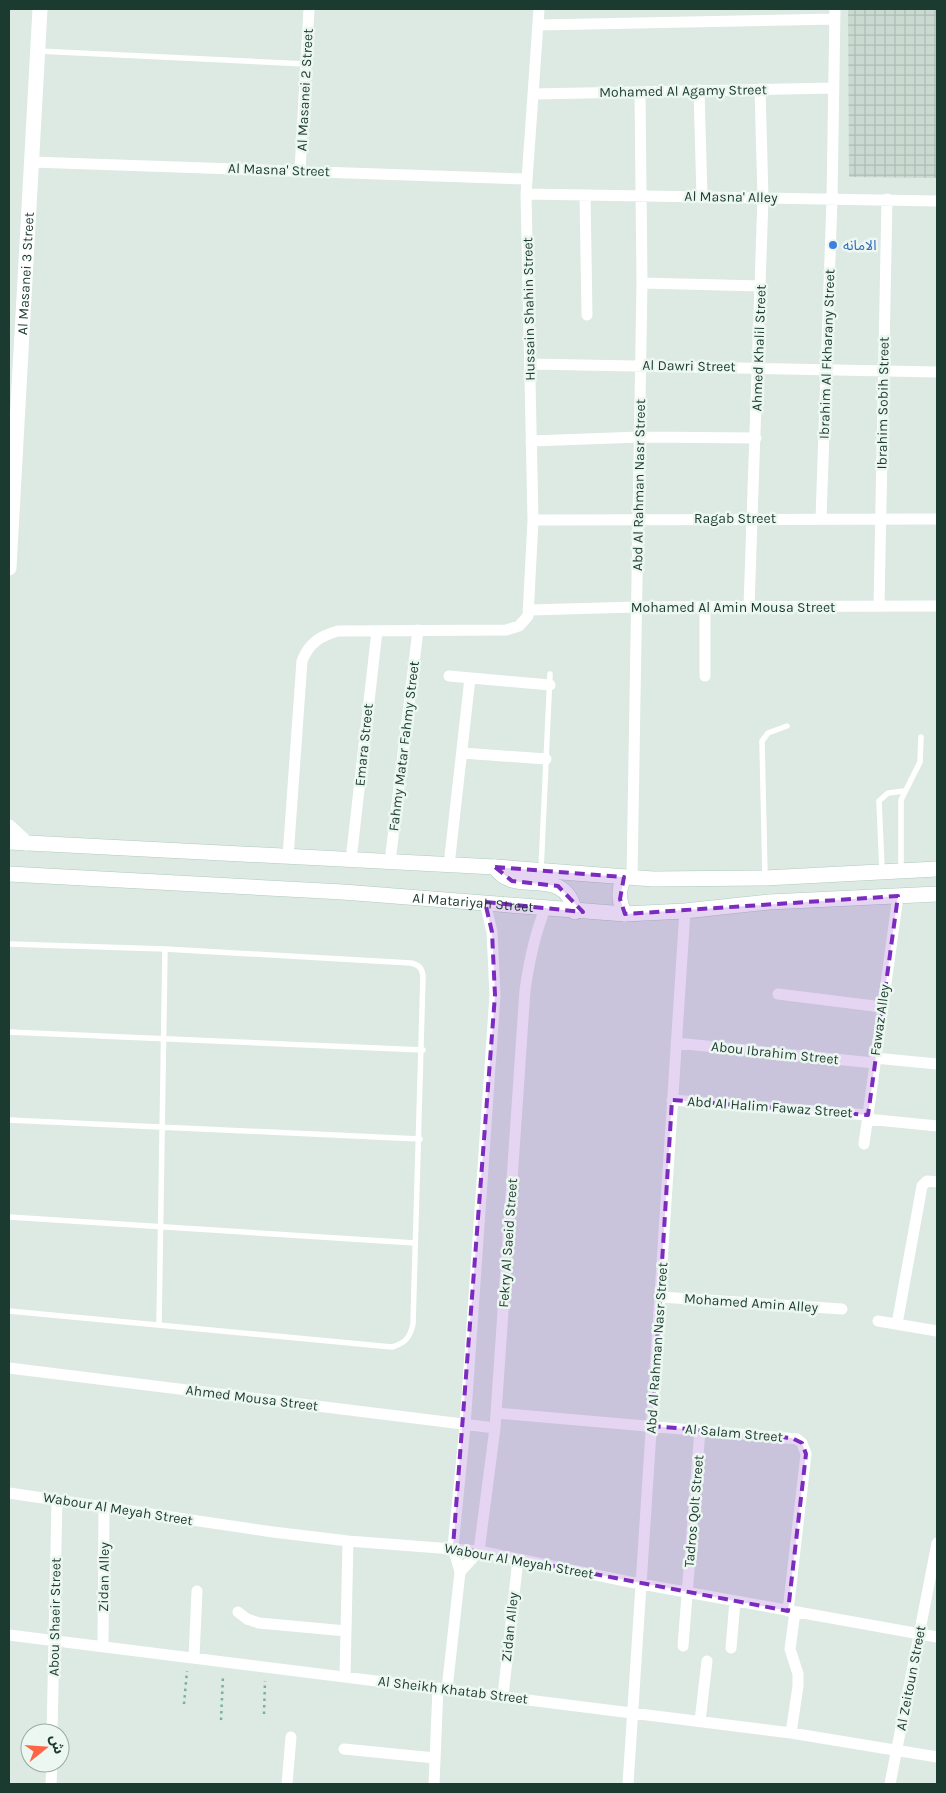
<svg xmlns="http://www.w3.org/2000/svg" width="946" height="1793" viewBox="0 0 946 1793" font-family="Karla,'Noto Sans Arabic',sans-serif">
	<defs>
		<pattern id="industrial-grid" width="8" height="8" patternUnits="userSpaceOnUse" patternTransform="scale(1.25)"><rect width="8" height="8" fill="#cadad1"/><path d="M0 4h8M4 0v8" fill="none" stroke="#adbcb4"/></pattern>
	</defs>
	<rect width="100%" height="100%" fill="#dceae3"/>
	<!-- industrial -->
	<path fill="url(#industrial-grid)" d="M848,9H937V178L849,177Z"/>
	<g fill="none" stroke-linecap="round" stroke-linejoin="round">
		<defs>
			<g id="secondary">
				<path d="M9,842L495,867L653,879L765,878L937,869"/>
				<path d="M495,867C514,899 564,862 575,912"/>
				<path id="s2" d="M9,874L343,892L625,914L685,911L769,902L937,894"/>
				<path d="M624,877C618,890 618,901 625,914"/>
			</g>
		</defs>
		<!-- secondary casing -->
		<use href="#secondary" stroke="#aecbbe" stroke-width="16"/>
		<!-- path -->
		<path stroke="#78b29b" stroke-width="2.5" stroke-dasharray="2.5 4" stroke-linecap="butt" d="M184,1704L187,1671
			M264,1714L265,1681
			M221,1720L223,1676"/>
		<!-- service -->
		<path stroke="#fff" stroke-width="5.5" d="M38,51L306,64
			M901,869V800L920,762L921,737
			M541,870L550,674
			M882,870L879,801L888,793L904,791
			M765,876L762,741L768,733L787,726
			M9,944L165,949L411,963C419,965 422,968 423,976L413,1324C410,1338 405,1343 392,1347L9,1311
			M9,1032L423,1050
			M9,1120L420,1139
			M9,1217L415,1243
			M159,1325L165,949"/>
		<!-- minor -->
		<path stroke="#fff" stroke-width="11" d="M538,25L835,19
			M699,90L702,197
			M533,94L834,88
			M32,162L526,179
			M300,170L309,9
			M526,194L937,201
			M585,195L587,315
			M642,283L761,286
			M530,364L937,372
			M531,441L640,437L756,438
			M821,519L832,199L835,9
			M533,520L937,519
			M879,606L887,199
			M749,607L763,198L760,89
			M705,608V676
			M530,610L636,607L937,606
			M449,676L550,685
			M462,753L546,759
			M288,857L302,661C309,643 320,636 338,631L506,630L519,626L528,616L533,520L526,194L539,9
			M351,860L377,631
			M390,862L418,630
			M449,865L470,678
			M632,878L642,283L640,92
			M778,994L882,1007
			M676,1043L874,1063
			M875,1058L937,1064
			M672,1100L868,1115
			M867,1119L937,1126
			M864,1144L898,896
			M660,1297L842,1309
			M878,1321L937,1331
			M897,1324L922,1186L927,1181L937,1182
			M9,1368L495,1428
			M496,1413L797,1439L802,1443L806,1454L788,1611
			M9,1493L273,1532L348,1541L479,1551L630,1582L937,1637
			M460,1572L479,1551L495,1428L525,990C529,962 534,936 545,909
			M238,1612L247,1619L259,1623L346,1631
			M9,1635L791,1733L937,1757
			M103,1646L104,1508
			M683,1646L700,1430
			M731,1648L735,1601
			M194,1657L197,1591
			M345,1676L348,1541
			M447,1689L460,1572L453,1547L465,1426L495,995L492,932L485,902
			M503,1696L518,1559
			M700,1721L707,1661
			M52,1733L57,1500
			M791,1733L798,1686V1674L790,1649L795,1612
			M344,1749L435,1758
			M51,1784L52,1763
			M287,1784L291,1737
			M434,1784L438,1688
			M628,1784L685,911
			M890,1784L937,1543"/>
		<!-- tertiary -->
		<g stroke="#fff" stroke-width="15">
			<path id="s1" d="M9,568L40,9"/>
			<path d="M9,827L26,843"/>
		</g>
		<!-- secondary -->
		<use href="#secondary" stroke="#fff" stroke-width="15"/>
	</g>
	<!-- marked area -->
	<path fill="#7b2cbf" fill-opacity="0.2" stroke="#7b2cbf" stroke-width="4" stroke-dasharray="10 6" stroke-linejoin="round" d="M495,867L624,877L620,899L625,914L898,896L868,1115L672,1100L652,1426L792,1438L802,1443L806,1454L788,1611L453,1547L495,995L492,932L485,902L583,912L558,886L512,881Z"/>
	<!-- markers -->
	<circle fill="#3f7fe0" stroke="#ecf7f1" stroke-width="2" cx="833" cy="245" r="5"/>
	<g text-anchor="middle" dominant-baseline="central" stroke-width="5" stroke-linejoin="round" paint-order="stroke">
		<!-- street labels -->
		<g font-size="14" fill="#1c3b30" stroke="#ecf7f1">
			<text transform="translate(305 90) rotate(-87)">Al Masanei 2 Street</text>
			<text transform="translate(683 91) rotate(-1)">Mohamed Al Agamy Street</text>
			<text transform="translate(279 170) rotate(2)">Al Masna' Street</text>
			<text transform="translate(731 197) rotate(1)">Al Masna' Alley</text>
			<text stroke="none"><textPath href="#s1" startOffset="295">Al Masanei 3 Street</textPath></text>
			<text transform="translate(529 309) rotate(-91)">Hussain Shahin Street</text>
			<text transform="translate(759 348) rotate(-88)">Ahmed Khalil Street</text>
			<text transform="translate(827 354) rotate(-88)">Ibrahim Al Fkharany Street</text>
			<text transform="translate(689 366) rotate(1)">Al Dawri Street</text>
			<text transform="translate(883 403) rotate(-89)">Ibrahim Sobih Street</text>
			<text transform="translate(639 485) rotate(-89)">Abd Al Rahman Nasr Street</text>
			<text x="735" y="518">Ragab Street</text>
			<text x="733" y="607">Mohamed Al Amin Mousa Street</text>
			<text transform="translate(364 745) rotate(-84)">Emara Street</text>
			<text transform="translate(404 746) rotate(-83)">Fahmy Matar Fahmy Street</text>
			<text stroke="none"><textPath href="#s2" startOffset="465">Al Matariyah Street</textPath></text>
			<text transform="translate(880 1020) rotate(-82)">Fawaz Alley</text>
			<text transform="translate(775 1053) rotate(6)">Abou Ibrahim Street</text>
			<text transform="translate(770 1107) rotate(4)">Abd Al Halim Fawaz Street</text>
			<text transform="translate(508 1243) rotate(-86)">Fekry Al Saeid Street</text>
			<text transform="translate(751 1303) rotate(4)">Mohamed Amin Alley</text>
			<text transform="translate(657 1348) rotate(-86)">Abd Al Rahman Nasr Street</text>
			<text transform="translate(252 1398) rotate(7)">Ahmed Mousa Street</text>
			<text transform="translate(734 1433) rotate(5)">Al Salam Street</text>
			<text transform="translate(118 1509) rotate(9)">Wabour Al Meyah Street</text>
			<text transform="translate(694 1511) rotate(-85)">Tadros Qolt Street</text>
			<text transform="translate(519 1561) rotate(10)">Wabour Al Meyah Street</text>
			<text transform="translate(104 1577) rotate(-89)">Zidan Alley</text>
			<text transform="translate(55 1617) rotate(-89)">Abou Shaeir Street</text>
			<text transform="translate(510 1627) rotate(-84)">Zidan Alley</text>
			<text transform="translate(911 1678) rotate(-79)">Al Zeitoun Street</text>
			<text transform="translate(453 1690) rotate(7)">Al Sheikh Khatab Street</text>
		</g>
		<!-- shop labels -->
		<g font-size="14" fill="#366cbe" stroke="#ecf7f1" text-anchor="start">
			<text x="843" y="245">الامانه</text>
		</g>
	</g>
	<!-- border -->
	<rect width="946" height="1793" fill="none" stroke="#1c3b30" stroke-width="20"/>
	<!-- north arrow -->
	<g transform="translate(45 1748) rotate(73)"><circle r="24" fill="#ecf7f1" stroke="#99aca4"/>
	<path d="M0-4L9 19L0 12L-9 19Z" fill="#ff6545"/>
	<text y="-8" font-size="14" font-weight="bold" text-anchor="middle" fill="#1c3b30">ش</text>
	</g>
</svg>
